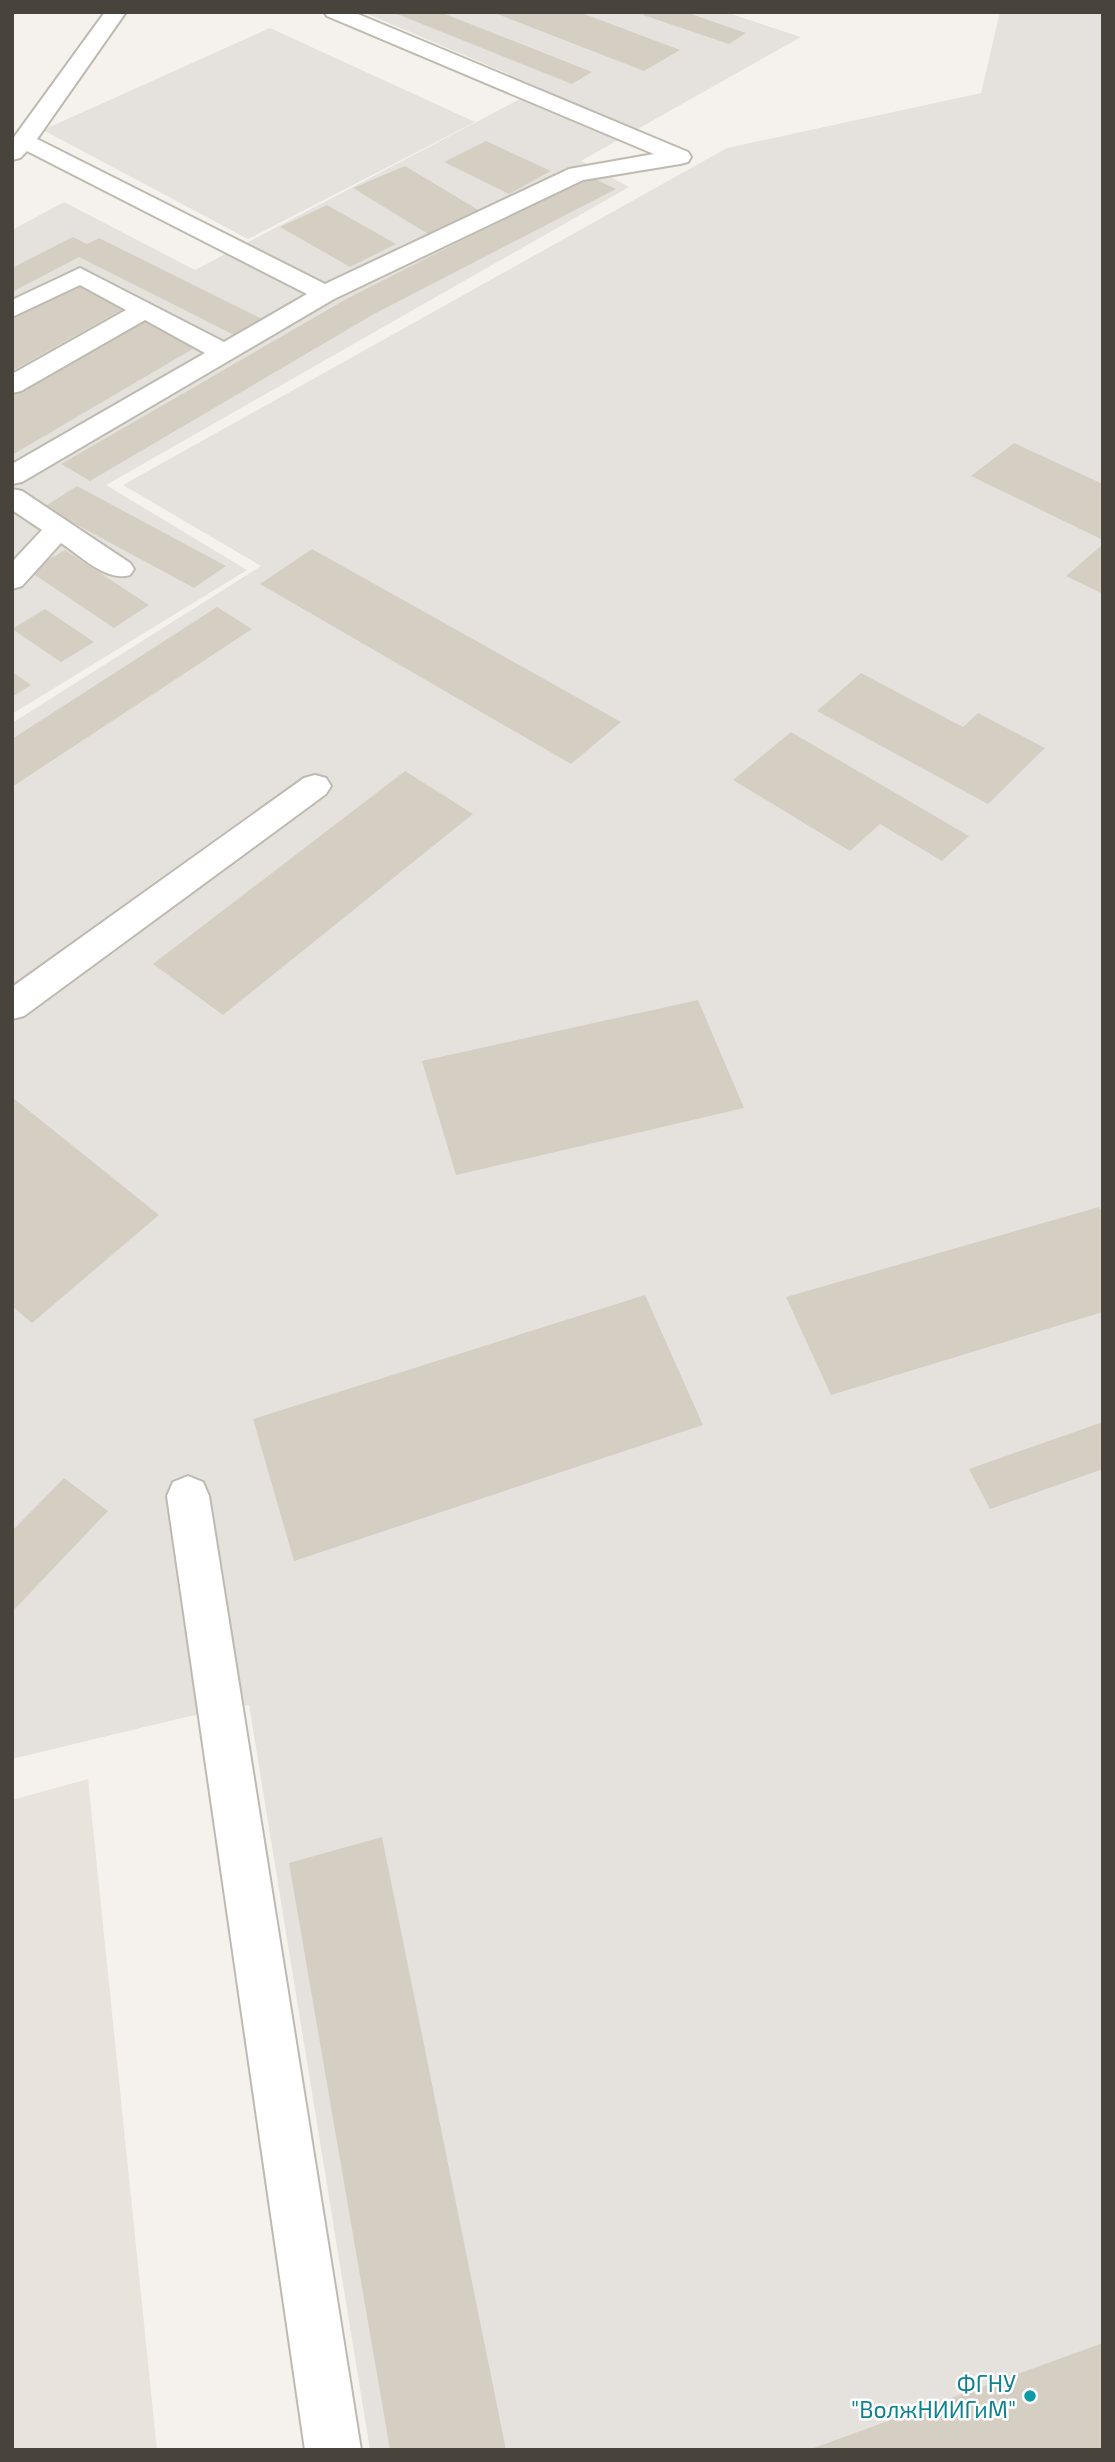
<svg xmlns="http://www.w3.org/2000/svg" width="1115" height="2462" viewBox="0 0 1115 2462" font-family="'Exo 2',sans-serif">
	<rect width="100%" height="100%" fill="#f5f2ed"/>
	<!-- residential -->
	<path fill="#e8e4dc" d="M88,1779L157,2450H12V1800Z"/>
	<!-- industrial -->
	<path fill="#e5e2de" d="M363,12H725L801,37L581,161L629,187L106,485L247,570L12,714V230L64,202L195,270L541,88Z
		M1000,12H1103V2450H370L249,1705L186,1717L12,1759V723L261,566L123,485L727,148L981,93Z
		M270,28L475,122L248,239L43,130Z"/>
	<!-- building -->
	<path fill="#d5cfc3" d="M392,12H440L592,72L572,84Z
		M492,12H579L680,50L644,71Z
		M647,12H685L746,33L729,44L643,15Z
		M486,141L551,171L509,194L444,162Z
		M405,166L480,211L428,234L353,188Z
		M589,176L616,189L374,314L90,481L61,464L348,298Z
		M327,205L396,244L350,267L280,227Z
		M73,237L87,244L99,238L266,321L238,337L79,257L12,292V268Z
		M76,285L123,309L12,371V319Z
		M145,320L196,347L12,455V396Z
		M1014,443L1103,484V540L971,476Z
		M77,486L226,566L194,588L44,507Z
		M1103,544V594L1066,576Z
		M312,549L621,722L571,764L260,584Z
		M65,550L149,605L114,628L29,571Z
		M217,607L252,629L12,787V739Z
		M45,609L94,642L61,662L12,629Z
		M12,672L31,685L12,697Z
		M861,673L963,727L978,713L1045,748L988,804L817,711Z
		M791,732L969,836L942,861L880,824L850,851L733,780Z
		M405,771L473,814L223,1015L153,964Z
		M698,1000L744,1108L456,1175L422,1061Z
		M12,1097L159,1215L32,1323L12,1306Z
		M1099,1207L1103,1213V1312L831,1395L786,1297Z
		M645,1295L703,1425L294,1561L253,1419Z
		M1103,1422V1469L990,1509L969,1469Z
		M64,1478L108,1511L12,1612V1531Z
		M382,1837L506,2450H390L289,1863Z
		M1103,2343V2450H811V2449Z"/>
	<g fill="none" stroke-linecap="round" stroke-linejoin="round">
		<defs>
			<path id="minor" d="M105,12H126L37,139L325,284L569,169L654,154L327,16L324,12H353L688,152L691,157L688,162L680,164L583,180L334,299L22,482L12,484V464L205,353L145,320L21,391L12,393V374L126,310L80,285L12,317V300L80,268L224,342L307,294L27,151L20,158L12,160V140Z
				M12,489L22,491L130,563L134,569L130,575C106,582 81,556 61,543L22,586L12,589V562L42,530L12,510Z
				M315,775L326,778L331,786L326,794L24,1016L12,1019V987L304,778Z
				M188,1476L203,1482L209,1496L361,2450H305L167,1496L173,1482Z"/>
		</defs>
		<!-- minor casing -->
		<use href="#minor" stroke="#bfbab0" stroke-width="4"/>
		<!-- minor -->
		<use href="#minor" fill="#fff" fill-rule="evenodd"/>
	</g>
	<!-- markers -->
	<circle fill="#0f9aa8" stroke="#fff" stroke-width="2.5" cx="1030" cy="2396" r="7"/>
	<g text-anchor="middle" dominant-baseline="central" stroke-width="5" stroke-linejoin="round" paint-order="stroke">
		<!-- near-culture labels -->
		<g font-size="23" fill="#0d838f" stroke="#fff" text-anchor="end">
			<text x="1016" y="2383">ФГНУ<tspan x="1016" dy="26">"ВолжНИИГиМ"</tspan></text>
		</g>
	</g>
	<!-- border -->
	<rect width="1115" height="2462" fill="none" stroke="#49443b" stroke-width="28"/>
</svg>
